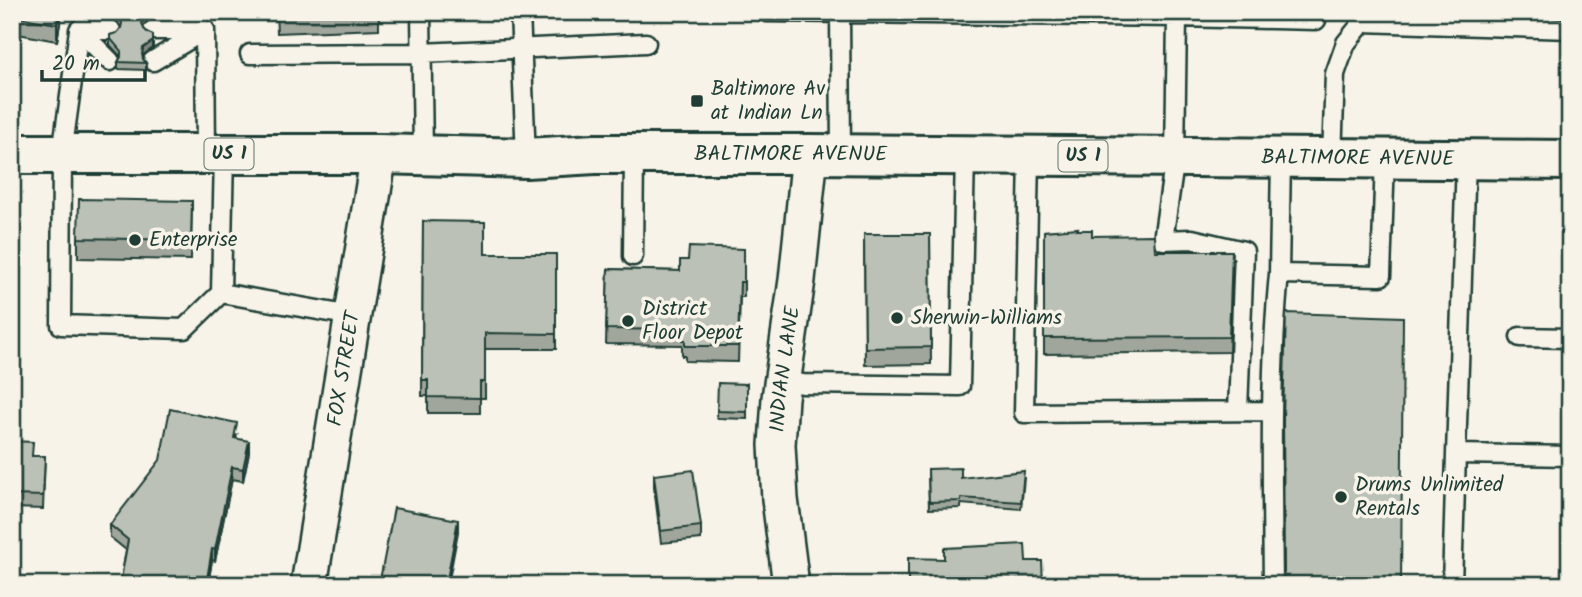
<svg xmlns="http://www.w3.org/2000/svg" width="1582" height="597" viewBox="0 0 1582 597" font-family="Kalam,sans-serif">
	<rect width="100%" height="100%" fill="#f7f3e8"/>
	<filter id="ink" filterUnits="userSpaceOnUse"><feTurbulence type="fractalNoise" baseFrequency=".0143" numOctaves="2"/><feDisplacementMap in="SourceGraphic" scale="14" xChannelSelector="R" yChannelSelector="G"/><feConvolveMatrix kernelMatrix="1 2 1 2 8 2 1 2 1" color-interpolation-filters="sRGB"/></filter>
	<g filter="url(#ink)">
		<g fill="none" stroke-linecap="round" stroke-linejoin="round">
			<defs>
				<path id="service" d="M173,12L202,28
					M421,12L423,155
					M520,12L526,158
					M767,12L1177,17L1178,12
					M840,13L841,155
					M79,30L110,61
					M79,30L98,12
					M111,30H79L62,154L61,325L184,329L221,293L224,154
					M153,30H205L206,154
					M250,54L421,53L646,43
					M153,61L205,30
					M1029,156L1024,413L1272,411
					M1281,158L1279,274L1381,276L1385,158
					M1332,158L1335,74L1346,43L1363,22L1570,29
					M1466,159L1456,454L1570,456
					M633,256L634,154
					M221,293L352,316
					M1520,337L1570,338
					M783,380L803,384L960,386L965,155
					M1238,411L1244,251L1192,239L1163,240L1175,157L1177,17L1316,20
					M1273,585C1272,481 1269,377 1279,274
					M1452,585L1456,454"/>
				<g id="minor">
					<path id="s1" d="M309,585L379,154"/>
					<path id="s2" d="M791,585L780,499L777,445L780,398L797,280L810,154"/>
				</g>
				<g id="primary">
					<path id="s3" d="M12,154H379L526,158L595,154H810L1570,160"/>
				</g>
			</defs>
			<!-- service casing -->
			<use href="#service" stroke="#1f3d34" stroke-width="23"/>
			<!-- minor casing -->
			<use href="#minor" stroke="#1f3d34" stroke-width="40"/>
			<!-- primary casing -->
			<use href="#primary" stroke="#1f3d34" stroke-width="44"/>
			<!-- service -->
			<use href="#service" stroke="#f7f3e8" stroke-width="18"/>
			<!-- minor -->
			<use href="#minor" stroke="#f7f3e8" stroke-width="35"/>
			<!-- primary -->
			<use href="#primary" stroke="#f7f3e8" stroke-width="38"/>
		</g>
		<!-- wall -->
		<path fill="#a1a69d" stroke="#1f3d34" stroke-width="2" d="M12,12H62L57,41L12,33Z
			M111,12L153,19L147,21L143,27L144,29L148,33L153,35V48L143,55V58L146,63V70L118,69V62L121,57L110,45V35L117,33L121,28L117,21L111,19Z
			M276,12H379V29L277,33Z
			M192,201L191,260L78,258V238Z
			M423,221L485,254H556V349H485V398H480V413H428V396H422Z
			M1078,230L1092,236L1155,251L1232,267L1229,352L1044,354V231Z
			M864,234H930L931,364L865,365Z
			M744,249V297H740L738,362L685,361V356H682V345L606,344L608,269L680,271L688,260Z
			M747,384V419L717,418V411Z
			M237,435L236,438L249,452L243,481L232,479L215,561L212,560L208,585H120L126,550L110,537V525Z
			M12,441L33,456H45L43,509L12,508Z
			M928,469L961,478H1024L1021,509L961,504V508L929,509Z
			M654,475L701,526V539L661,543L654,487Z"/>
		<!-- shaded-wall -->
		<path fill="#83877f" stroke="#1f3d34" stroke-width="2" d="M59,12H62L57,41V24Z
			M153,12V19L147,21L142,29V23L147,14Z
			M153,41V48L143,55L142,60V54L143,48Z
			M18,349V359L13,394V384Z
			M249,441V452L243,481V469Z
			M232,467V479L215,561V550Z
			M458,520V532L448,585H446Z
			M212,549V560L208,585H206Z"/>
		<!-- building -->
		<path fill="#bbc1b6" stroke="#1f3d34" stroke-width="2" d="M12,12H59L57,24L12,16Z
			M112,12H152L147,14L142,23L144,29L148,33L153,35V41L143,48L142,54L143,59L146,63L118,62L121,57V51L110,38V35L117,33L121,28L122,23L117,14Z
			M277,12H309L277,13Z
			M79,199L192,201L191,240L78,238Z
			M423,221L485,222V254H556V334L485,333V382H480V398L428,397V380H422Z
			M1078,228L1077,230H1092V236L1154,235L1155,251H1232L1229,337L1044,338V231Z
			M864,234H930L931,347L865,348Z
			M689,247L744,249V282H740L738,346H685V340H682V330L606,329L608,269L680,271V260H688Z
			M1286,313L1403,317L1401,585H1280V581L1283,577L1284,572L1283,417Z
			M12,344H14L13,348L18,349L13,384Z
			M718,383L747,384V412L717,411Z
			M170,409L237,423L234,438L249,441L243,469L232,467L215,550L212,549L206,585H120L128,540L110,525L160,460Z
			M12,441L33,442L32,456H45L43,496L12,495Z
			M961,468V478L1024,471L1021,502L961,498V501L929,502L928,469Z
			M693,470L701,526L661,531L654,475Z
			M394,508L458,520L446,585H379Z
			M1025,544L1026,561H1042L1043,585H908V558L944,559V548Z"/>
	</g>
	<!-- markers -->
	<g fill="#1f3d34" stroke="#f7f3e8" stroke-width="2.5">
		<rect x="690" y="94" width="14" height="14" rx="3.5"/>
		<circle cx="135" cy="240" r="7"/>
		<circle cx="897" cy="318" r="7"/>
		<circle cx="628" cy="321" r="7"/>
		<circle cx="1341" cy="497" r="7"/>
	</g>
	<g text-anchor="middle" dominant-baseline="central" stroke-width="7" stroke-linejoin="round" paint-order="stroke">
		<!-- shield labels -->
		<g fill="#f7f3e8" stroke="#60746a" stroke-width="2">
			<rect x="204.5" y="138.5" width="49" height="31" rx="5"/>
			<rect x="1058.5" y="140.5" width="49" height="31" rx="5"/>
		</g>
		<g font-size="19" font-weight="bold" fill="#1f3d34">
			<text x="229" y="154">US 1</text>
			<text x="1083" y="156">US 1</text>
		</g>
		<!-- poi labels -->
		<g font-size="21" fill="#1f3d34" stroke="#f7f3e8" text-anchor="start">
			<text x="711" y="89">Baltimore Av<tspan x="711" dy="24">at Indian Ln</tspan></text>
			<text x="149" y="240">Enterprise</text>
			<text x="642" y="309">District<tspan x="642" dy="24">Floor Depot</tspan></text>
			<text x="911" y="318">Sherwin-Williams</text>
			<text x="1355" y="485">Drums Unlimited<tspan x="1355" dy="24">Rentals</tspan></text>
		</g>
		<!-- street labels -->
		<g font-size="21" fill="#1f3d34" stroke="#f7f3e8">
			<text stroke="none"><textPath href="#s3" startOffset="779">BALTIMORE AVENUE</textPath></text>
			<text stroke="none"><textPath href="#s3" startOffset="1346">BALTIMORE AVENUE</textPath></text>
			<text stroke="none"><textPath href="#s1" startOffset="219">FOX STREET</textPath></text>
			<text stroke="none"><textPath href="#s2" startOffset="217">INDIAN LANE</textPath></text>
		</g>
	</g>
	<!-- margin -->
	<rect width="1582" height="597" fill="none" stroke="#f7f3e8" stroke-width="42"/>
	<rect x="21" y="21" width="1540" height="555" fill="none" stroke="#1f3d34" stroke-width="2.5" filter="url(#ink)"/>
	<!-- scale -->
	<path d="M42 70v10h103v-10" fill="none" stroke="#1f3d34" stroke-width="3.5"/>
	<text x="52" y="70" font-size="21" fill="#1f3d34" stroke="#f7f3e8" stroke-width="5" paint-order="stroke">20 m</text>
</svg>
